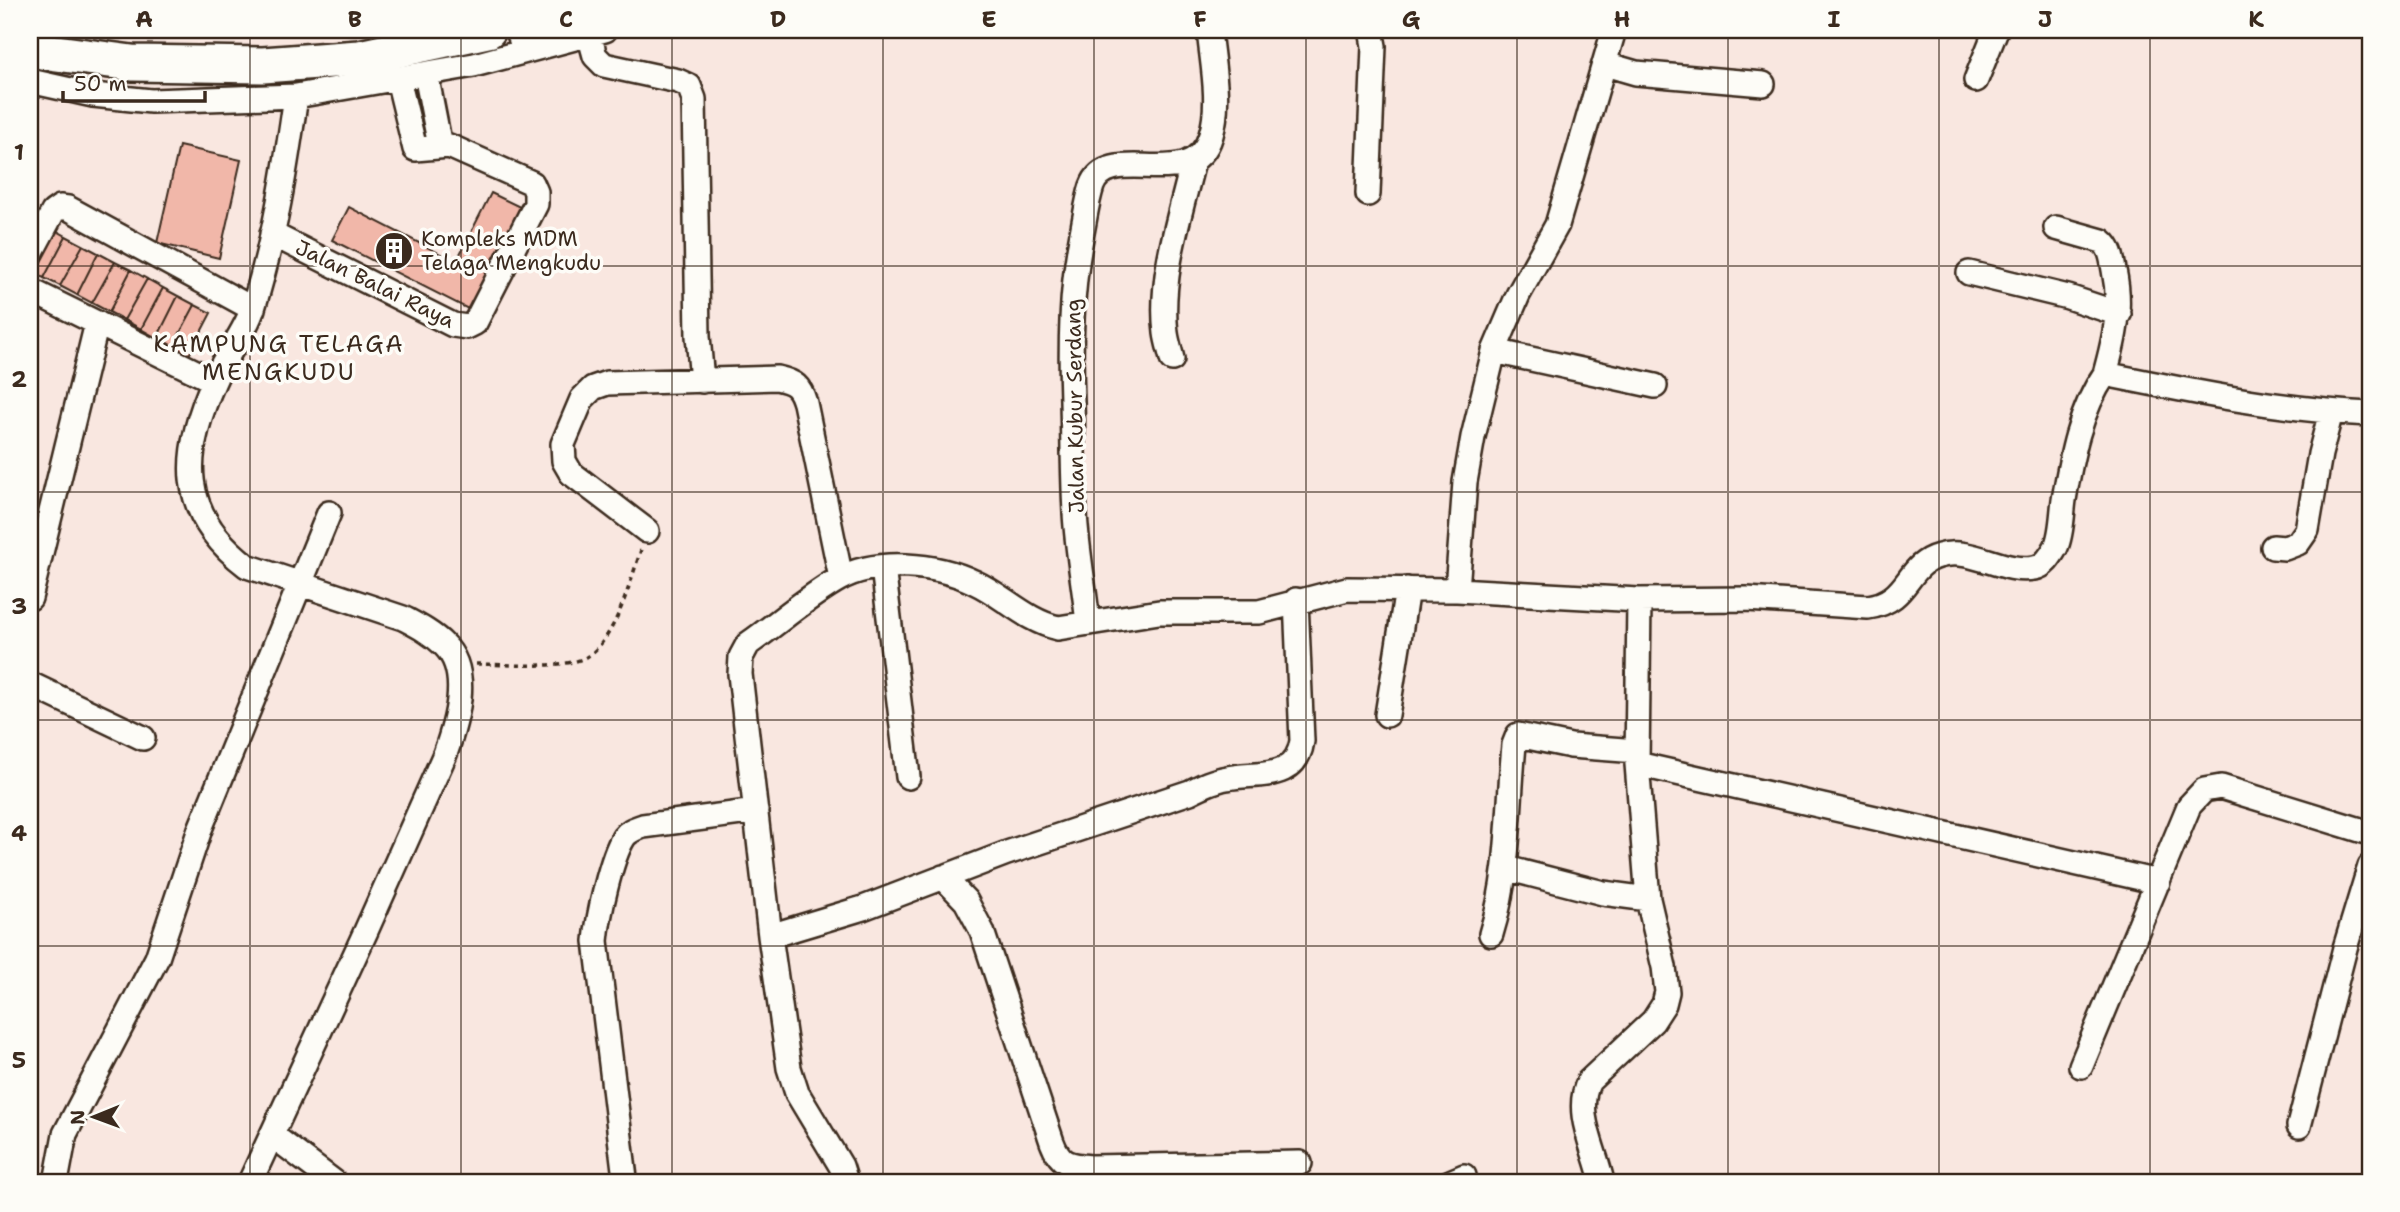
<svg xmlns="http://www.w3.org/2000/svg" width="2400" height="1212" viewBox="0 0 2400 1212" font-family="'Shantell Sans',sans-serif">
	<rect width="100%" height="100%" fill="#f9e7e0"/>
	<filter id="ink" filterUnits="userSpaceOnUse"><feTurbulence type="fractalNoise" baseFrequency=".0143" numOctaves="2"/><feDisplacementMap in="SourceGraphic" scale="14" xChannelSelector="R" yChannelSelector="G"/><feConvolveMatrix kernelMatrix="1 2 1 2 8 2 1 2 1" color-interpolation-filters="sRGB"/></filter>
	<g filter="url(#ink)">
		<!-- building -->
		<path fill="#f1b7a9" stroke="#3b2a1e" stroke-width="2" d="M179,146L241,160L219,258L157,243Z
			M491,193L524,209L472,311L332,240L349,207L456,262Z
			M50,227L66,236L44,278L30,270V266Z
			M66,236L83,245L60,286L44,278Z
			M83,245L98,253L77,295L60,286Z
			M98,253L115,262L92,303L77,295Z
			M115,262L131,270L109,312L92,303Z
			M131,270L147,279L124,320L109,312Z
			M147,279L163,288L141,329L124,320Z
			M163,288L178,296L157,338L141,329Z
			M178,296L195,305L173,346L157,338Z
			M195,305L211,313L189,355L173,346Z"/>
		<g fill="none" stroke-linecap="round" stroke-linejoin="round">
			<defs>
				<path id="minor" d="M518,30L524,51
					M589,34L595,56L604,65L678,81L689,86L694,99L698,336L702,381
					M1605,64L1636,73L1763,84
					M426,74L440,146
					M1976,80L1996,30
					M30,81L93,95L151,101L296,96L474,65L605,30
					M1368,194L1374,46L1371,30
					M2056,228L2102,241C2111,248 2112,259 2114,270C2122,307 2115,338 2105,374
					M272,234L453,325L467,327L475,323L536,204V192L532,183L449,146L415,149L398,79
					M30,255L53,212L60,207L68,208L253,309
					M1969,273L2068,297L2119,314
					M30,290L214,381
					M1494,351L1655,386
					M1172,359C1170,350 1167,341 1166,333C1159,277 1180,216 1193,162
					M647,531L571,473L564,461L563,444L582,399L593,388L607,383L777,378C795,382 800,386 805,403L841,578
					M2273,547L2285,548L2298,543L2307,530L2320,454L2331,412
					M883,567L908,777
					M1457,590L1465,482L1473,437L1494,351L1518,295L1557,225L1614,30
					M30,598L97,323
					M1088,623C1084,586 1077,549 1075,513C1073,476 1073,438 1072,401C1070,344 1071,289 1082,233C1085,218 1087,201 1092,186C1109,140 1193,197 1211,135C1221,102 1212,63 1209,30
					M30,684L143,738
					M1387,715L1407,589
					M1637,764L2158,882
					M1506,868L1603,893L1648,899
					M943,877L966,901L982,931L1052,1142C1060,1164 1069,1165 1091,1167L1300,1163
					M1491,934C1510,873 1508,808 1514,745L1518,735L1571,746L1637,751
					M770,936L863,908L1007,853L1190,792C1202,786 1214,780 1227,778C1258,772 1296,782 1302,741L1296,600
					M2081,1066L2189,806L2204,790L2221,787L2370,833
					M2299,1126L2345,948L2370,866
					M272,1135L334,1182
					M625,1178L596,941C598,917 611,857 624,837C629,830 635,829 643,826L756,811
					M56,1182L65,1134L157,958L200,829L329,513
					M250,1182L366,931L445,754C456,723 472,672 444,645C432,633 418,626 403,618L247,566C178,513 181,455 214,381C225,355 246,332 254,305C275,237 286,166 296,96
					M846,1182L841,1166L797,1093L789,1068L770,936L740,674L741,657L748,644C778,623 807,597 839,579C876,558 937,564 974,582C1003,595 1026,621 1058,628L1159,612H1259L1347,589L1457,590L1639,600L1747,599L1868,607C1910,601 1905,565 1939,556C1971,546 2003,574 2034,568C2044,567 2051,556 2056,547C2062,534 2062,514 2064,500C2071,457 2080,410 2105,374C2193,392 2281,410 2370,414
					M1450,1182L1464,1176
					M1602,1182C1596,1150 1573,1113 1589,1081L1653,1021L1664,1004L1667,992L1664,967L1648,899L1637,764L1639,600"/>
				<path id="highway" d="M30,48L41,51L132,63L263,65L359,58L488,30"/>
			</defs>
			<!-- minor casing -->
			<use href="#minor" stroke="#3b2a1e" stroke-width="28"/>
			<!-- highway casing -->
			<use href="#highway" stroke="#3b2a1e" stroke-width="40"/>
			<!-- path -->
			<path stroke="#3b2a1e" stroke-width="3.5" stroke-dasharray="5 5" stroke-linecap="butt" d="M476,664C502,664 568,670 588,656C617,636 630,581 641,550"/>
			<!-- minor -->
			<use href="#minor" stroke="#fdfcf7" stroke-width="23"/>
			<!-- highway -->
			<use href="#highway" stroke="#fdfcf7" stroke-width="35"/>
		</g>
	</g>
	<!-- grid -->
	<path fill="none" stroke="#3b2a1e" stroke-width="2" stroke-opacity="0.55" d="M250,30V1182M461,30V1182M672,30V1182M883,30V1182M1094,30V1182M1306,30V1182M1517,30V1182M1728,30V1182M1939,30V1182M2150,30V1182M30,266H2370M30,492H2370M30,720H2370M30,946H2370"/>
	<!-- icons -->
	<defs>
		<symbol id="building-disc" viewBox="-11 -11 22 22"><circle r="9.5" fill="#3b2a1e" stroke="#fdfcf7"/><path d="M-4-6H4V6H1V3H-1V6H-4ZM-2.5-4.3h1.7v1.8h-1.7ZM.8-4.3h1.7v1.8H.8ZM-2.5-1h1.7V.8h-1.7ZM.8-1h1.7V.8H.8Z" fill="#fff"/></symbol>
	</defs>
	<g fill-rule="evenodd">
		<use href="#building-disc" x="372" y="229" width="44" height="44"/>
	</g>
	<g text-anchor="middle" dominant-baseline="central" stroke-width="7" stroke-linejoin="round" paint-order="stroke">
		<!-- poi labels -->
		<g font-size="21" fill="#3b2a1e" stroke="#fdfcf7" text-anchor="start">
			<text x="421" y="239">Kompleks MDM<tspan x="421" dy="24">Telaga Mengkudu</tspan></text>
		</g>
		<!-- street labels -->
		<g font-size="21" fill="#3b2a1e" stroke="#fdfcf7">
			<text transform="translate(375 284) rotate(26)">Jalan Balai Raya</text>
			<text transform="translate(1075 406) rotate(-91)">Jalan Kubur Serdang</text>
		</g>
		<!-- quarter labels -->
		<g font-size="24" letter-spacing="2" fill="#3b2a1e" stroke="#fdfcf7">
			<text x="279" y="344">KAMPUNG TELAGA<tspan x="279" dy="28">MENGKUDU</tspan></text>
		</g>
	</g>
	<!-- margin -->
	<rect width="2400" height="1212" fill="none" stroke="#fdfcf7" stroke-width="77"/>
	<!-- north arrow -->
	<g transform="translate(94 1117) rotate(269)" stroke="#fdfcf7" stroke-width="5" paint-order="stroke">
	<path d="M0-5L12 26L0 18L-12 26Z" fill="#3b2a1e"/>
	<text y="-10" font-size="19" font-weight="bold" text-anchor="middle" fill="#3b2a1e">N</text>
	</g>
	<!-- scale -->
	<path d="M63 91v10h142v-10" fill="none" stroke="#3b2a1e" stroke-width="3.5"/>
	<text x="74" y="91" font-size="21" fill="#3b2a1e" stroke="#fdfcf7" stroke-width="5" paint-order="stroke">50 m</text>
	<rect x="38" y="38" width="2324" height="1136" fill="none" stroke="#3b2a1e" stroke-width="2.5"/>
	<g font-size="23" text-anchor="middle" font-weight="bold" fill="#3b2a1e">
		<text x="144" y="27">A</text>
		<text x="355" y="27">B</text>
		<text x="566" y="27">C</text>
		<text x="778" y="27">D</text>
		<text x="989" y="27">E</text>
		<text x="1200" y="27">F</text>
		<text x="1411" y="27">G</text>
		<text x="1622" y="27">H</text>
		<text x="1834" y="27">I</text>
		<text x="2045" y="27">J</text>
		<text x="2256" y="27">K</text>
		<text x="19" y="160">1</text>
		<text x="19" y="387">2</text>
		<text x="19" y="614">3</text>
		<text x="19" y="841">4</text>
		<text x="19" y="1068">5</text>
	</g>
</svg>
